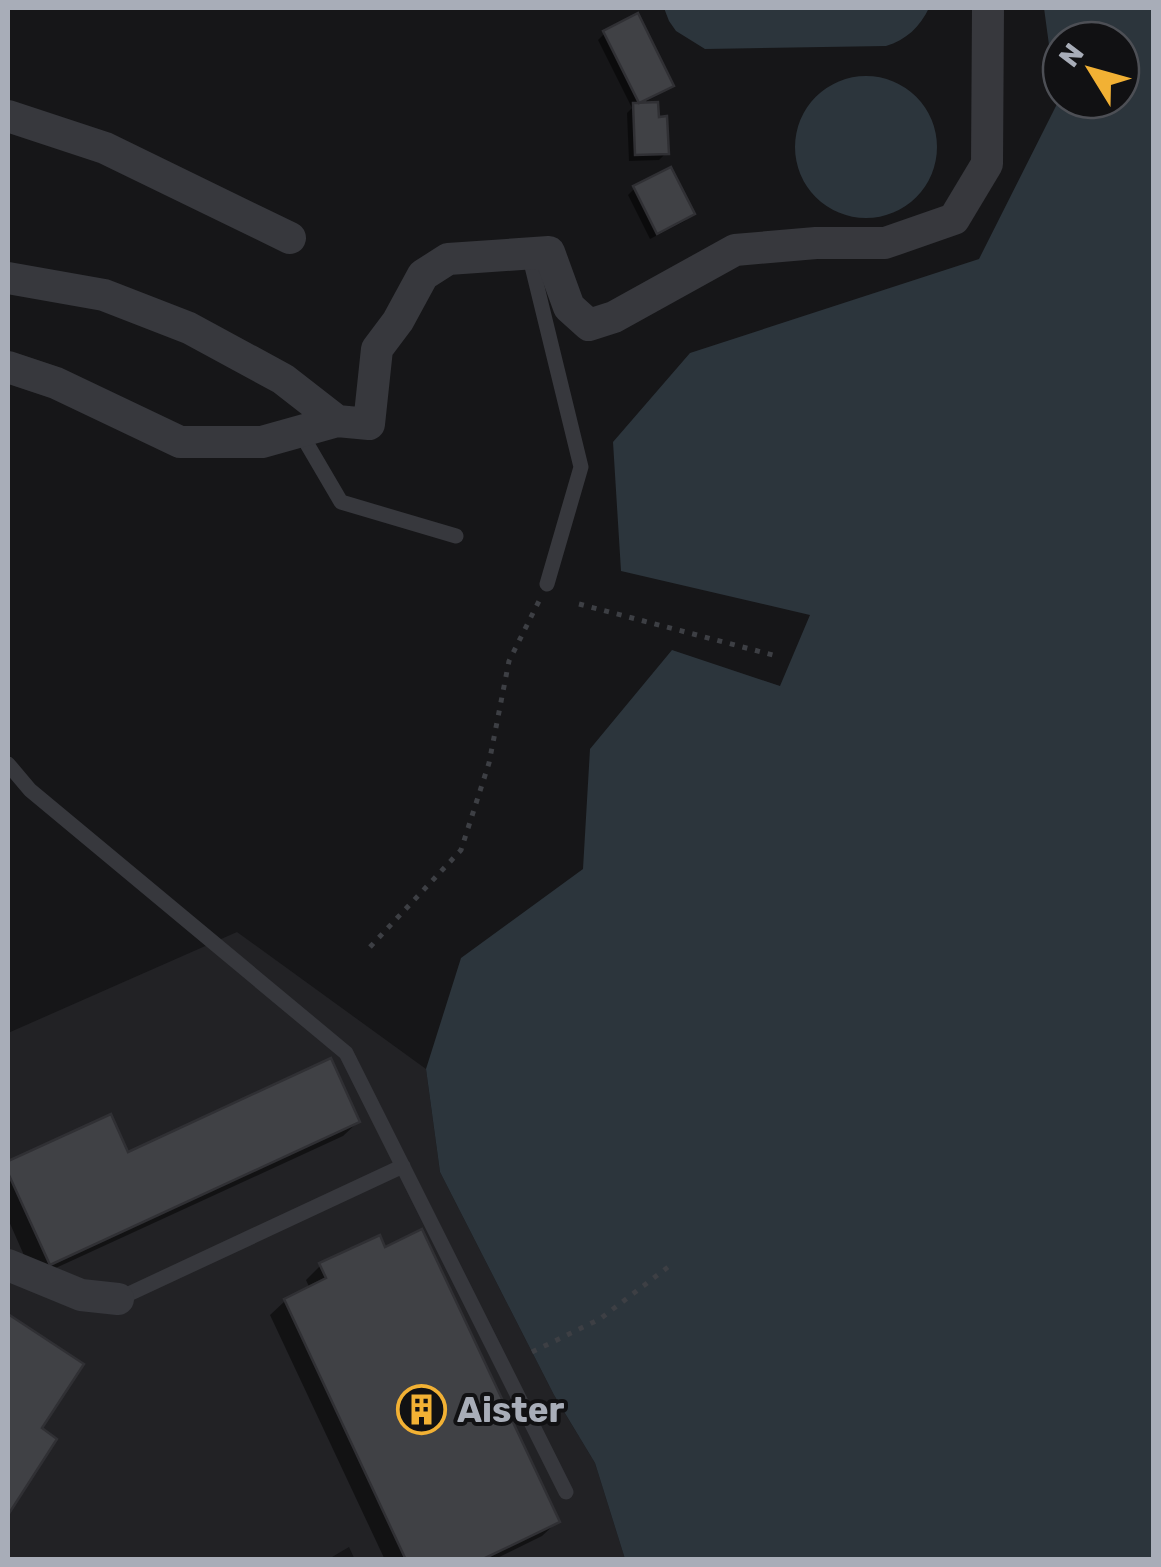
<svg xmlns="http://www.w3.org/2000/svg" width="1161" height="1567" viewBox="0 0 1161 1567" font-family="Rubik,sans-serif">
	<rect width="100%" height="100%" fill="#161618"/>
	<!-- built -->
	<path fill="#222225" d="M237,932L426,1069L440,1172L554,1395L595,1463L625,1559L355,1560L349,1547L327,1560L8,1559V1033Z"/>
	<!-- water -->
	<path fill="#2c353c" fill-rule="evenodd" d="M664,8H929C920,27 906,40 886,46L705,49L676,31L669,21Z
		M1044,8H1153V1559H625L595,1463L554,1395L440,1172L426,1069L461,958L583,869L590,749L672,650L780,686L810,615L621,571L613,442L690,353L979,259L1057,104ZM1061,40H1121V100H1061Z
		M795 147a71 71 0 1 1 142 0a71 71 0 1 1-142 0Z"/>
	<!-- shadow -->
	<path fill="#0007" d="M605,33L671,85L664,92L637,106L666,153L659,160L629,161L627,113L632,108L598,40Z
		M635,188L692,214L685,221L650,239L628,195Z
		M109,1117L127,1155L358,1122L343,1136L34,1278L8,1219V1164Z
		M320,1266L557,1522L542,1536L493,1560H385L270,1315L285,1301L310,1289L306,1280Z
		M8,1317L80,1364L38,1429L54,1439L8,1511Z"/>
	<!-- building -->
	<path fill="#404145" stroke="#303034" stroke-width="2.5" d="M638,13L674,86L639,103L603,31Z
		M658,102L659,117L667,116L669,154L635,155L633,103Z
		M671,167L695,214L657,234L633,186Z
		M331,1058L360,1122L50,1265L8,1173V1161L111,1114L128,1152Z
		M422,1229L560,1522L481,1560H406L284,1299L326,1278L319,1263L380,1235L385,1247Z
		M8,1314L84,1364L42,1428L57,1439L8,1515Z"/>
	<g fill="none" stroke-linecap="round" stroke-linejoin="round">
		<!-- path -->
		<path stroke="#3d3f44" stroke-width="5" stroke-dasharray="5 8" stroke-linecap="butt" d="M579,604L773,655
			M370,947L461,850L489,763L509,661L539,601
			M532,1352L600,1319L668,1267"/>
		<!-- service -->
		<path stroke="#37383d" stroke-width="15" d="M529,254L581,467L547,584
			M300,432L341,502L456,536
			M8,764L30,790L346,1053L566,1492
			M118,1299L403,1166"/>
		<!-- minor -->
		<path stroke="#37383d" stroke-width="32" d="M8,116L105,148L290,238
			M8,278L104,295L189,328L283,379L337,421L369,424L377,349L398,321L423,275L448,259L549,252L569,307L589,325L614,317L735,250L816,243H885L954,219L987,164L988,8
			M8,367L56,383L180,442H262L337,421
			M8,1265L81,1295L118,1299"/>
	</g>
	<!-- icons -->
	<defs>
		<symbol id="building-ring" viewBox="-11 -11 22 22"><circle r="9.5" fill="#111113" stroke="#f2b134" stroke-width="1.5"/><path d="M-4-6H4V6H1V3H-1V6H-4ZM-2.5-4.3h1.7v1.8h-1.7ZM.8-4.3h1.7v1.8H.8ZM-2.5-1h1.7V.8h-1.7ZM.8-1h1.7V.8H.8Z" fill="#f2b134"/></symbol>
	</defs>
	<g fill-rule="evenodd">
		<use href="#building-ring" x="394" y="1382" width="55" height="55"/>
	</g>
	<g text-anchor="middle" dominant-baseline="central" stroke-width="8" stroke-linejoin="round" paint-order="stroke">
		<!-- poi labels -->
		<g font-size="35" font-weight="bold" fill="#a8adb8" stroke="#111113" text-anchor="start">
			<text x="457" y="1410">Aister</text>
		</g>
	</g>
	<!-- border -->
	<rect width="1161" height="1567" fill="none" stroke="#a8adb8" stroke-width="20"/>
	<!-- north arrow -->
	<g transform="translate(1091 70) rotate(307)"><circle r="48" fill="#111113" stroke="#4d4f55" stroke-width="2.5"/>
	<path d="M0-8L18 38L0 25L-18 38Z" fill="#f2b134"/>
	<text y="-15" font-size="28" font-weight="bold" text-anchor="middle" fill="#a8adb8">N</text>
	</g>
</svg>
